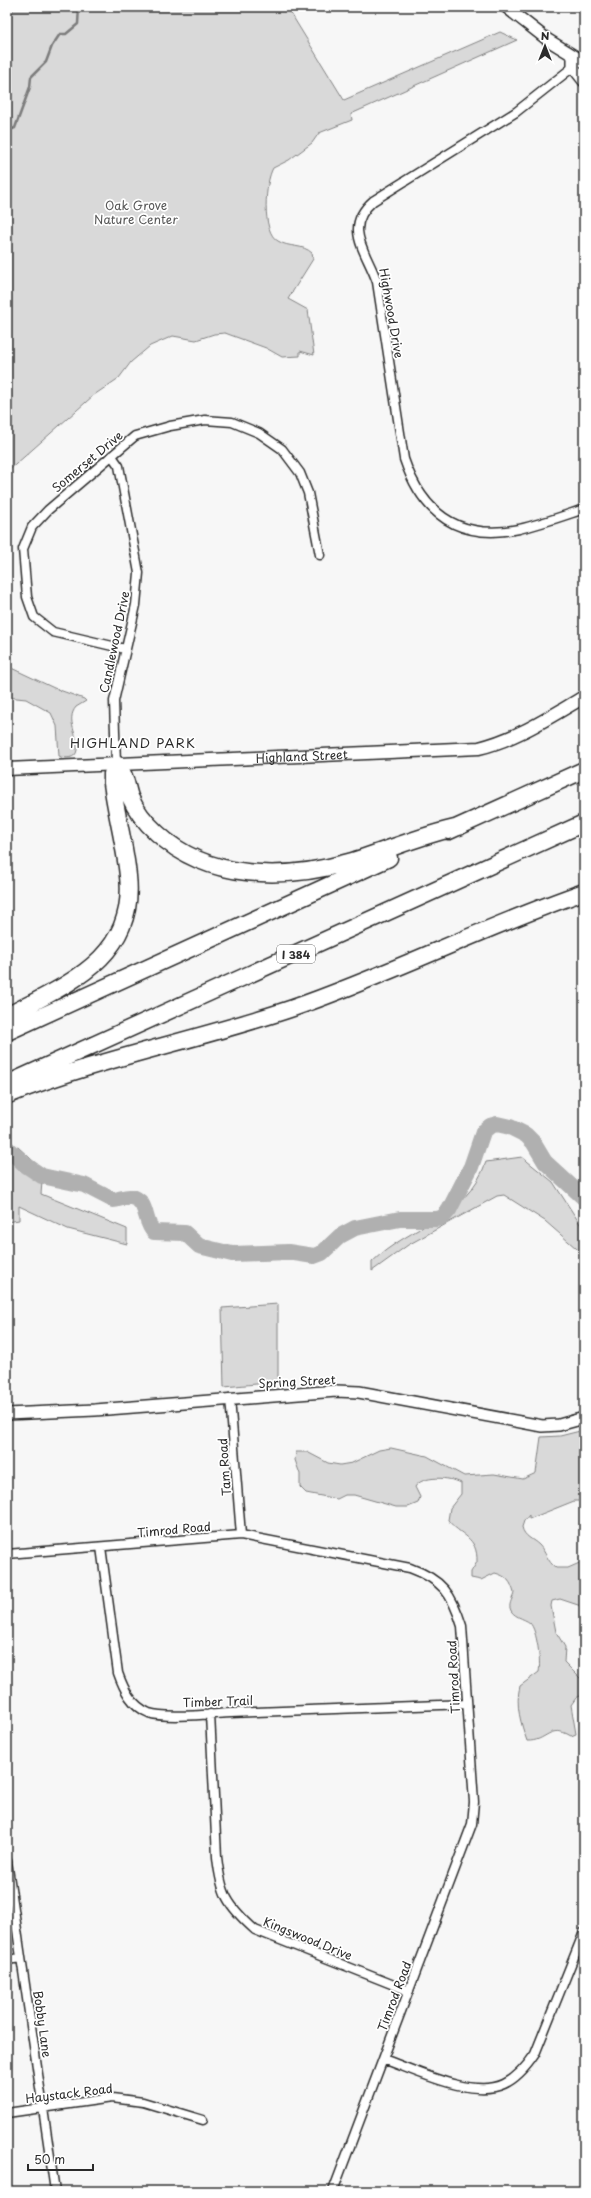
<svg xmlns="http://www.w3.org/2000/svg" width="591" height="2198" viewBox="0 0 591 2198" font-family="'Playpen Sans',sans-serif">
	<rect width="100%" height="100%" fill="#f7f7f7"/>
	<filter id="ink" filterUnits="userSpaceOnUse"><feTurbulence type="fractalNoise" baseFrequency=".025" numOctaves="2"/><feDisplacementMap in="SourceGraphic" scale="8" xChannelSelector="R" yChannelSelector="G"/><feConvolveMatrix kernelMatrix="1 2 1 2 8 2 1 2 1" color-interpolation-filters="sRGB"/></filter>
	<g filter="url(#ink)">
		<!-- green -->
		<path fill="#d9d9d9" stroke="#828282" d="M14,7H287L344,100L500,32L517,40L351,114L352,120L319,133L312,143L289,160L273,168C265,182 261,232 278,241C289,248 303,244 312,253L313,259L288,299L308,310L314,355L300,351V356L282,357L266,348L225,333L214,334L196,340L173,336L150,346L131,362L119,378L94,395L7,472V21Z
			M7,666L54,688L84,699L86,701L76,707C65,720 79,736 77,750C76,759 65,759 59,756L57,726L51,713L26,699L7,697Z
			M18,1147L43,1170L41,1194L127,1229V1244L68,1229L19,1206V1220L7,1222V1152Z
			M522,1157L553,1182L584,1230V1255L545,1221L504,1195L497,1196L408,1245L372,1271V1262C410,1225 467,1218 486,1162Z
			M278,1304V1382L224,1387L222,1308Z
			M584,1430V1501H574L529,1519V1515L524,1521L522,1527C524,1537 533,1539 539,1545C546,1552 547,1561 556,1568H568L584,1561V1607L560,1599L552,1601L551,1606L556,1632L565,1647L564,1662L584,1682V1694L576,1698L571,1705L576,1734L571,1736C549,1723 547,1742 527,1741C521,1724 515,1705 520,1686L539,1672C541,1662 537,1630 530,1623C524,1618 512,1617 510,1608C509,1603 513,1598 514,1593C511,1582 507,1576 495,1573L481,1580L471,1578V1572L477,1562C478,1536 460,1536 448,1520L450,1508L461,1494V1483C450,1477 422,1475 415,1487L420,1497L418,1503L408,1507H396L354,1495H345L337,1499L306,1493L300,1487V1474L295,1460L296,1452H307L328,1463L340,1465L352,1463L379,1450L391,1448L427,1456L464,1476L494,1474L523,1479L536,1473L541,1437L560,1436Z"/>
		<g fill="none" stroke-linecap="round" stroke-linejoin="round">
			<!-- stream -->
			<path stroke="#7b7b7b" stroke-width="2.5" d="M7,131L15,128L30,87L31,77L46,62L52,46L60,34H66L78,24L79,7
				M7,181V187"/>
			<!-- river -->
			<path stroke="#b0b0b0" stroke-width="16" d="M7,1148L24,1164L42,1176L84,1185L113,1200C119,1200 125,1196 131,1197C149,1200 143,1222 154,1232L185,1233L199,1246L232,1254L288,1252L314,1256L322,1253L340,1236L355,1228L400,1219H437L443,1217L449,1210L471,1167L483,1132L490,1126L497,1124L510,1127L526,1135L533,1142L545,1162L584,1198"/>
			<defs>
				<path id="minor" d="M573,67L516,112L373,201C342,228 367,252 377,282L404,459C423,515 460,541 519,529C541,524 563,516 584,509
					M112,456L119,466L139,573L136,605L114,701L116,764
					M125,649L53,632L34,617L27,597L23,549L32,527L48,510L135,436L170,426L205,420L232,422L259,433L282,449L300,473L308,493L320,555
					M230,1398L241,1535
					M101,1547L118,1673C124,1690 132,1706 149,1713C165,1719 212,1714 231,1713C309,1710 388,1707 467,1704
					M7,1554L241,1535L410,1568C443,1580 452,1594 462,1626L474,1802L472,1824L333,2191
					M210,1714L217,1857C221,1894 227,1905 255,1930L409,1991
					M7,1861L55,2191
					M7,1960L21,1958
					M383,2059C415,2070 472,2099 504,2084C517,2078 527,2066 535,2054L584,1932
					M7,2113L112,2098L143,2102L203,2120"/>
				<path id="tertiary" d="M506,7L548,40L584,62
					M573,56V67L584,81
					M7,1414L95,1410L336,1391L359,1392L542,1426L559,1425L584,1418"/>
				<g id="secondary">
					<path id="s1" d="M7,769L479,748C517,739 551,716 584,697"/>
				</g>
				<path id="motorway" d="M449,831L584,770
					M7,1016C67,984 137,958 128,876C125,845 116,814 112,783V774L116,764C126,774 126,785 130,797C136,811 146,823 157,833C208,881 286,880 349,862C386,851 421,835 459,827
					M7,1032L389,858
					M7,1084L584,823
					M8,1095C100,1058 199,1040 293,1008C392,974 485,926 584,892"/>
			</defs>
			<!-- minor casing -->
			<use href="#minor" stroke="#2b2b2b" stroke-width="11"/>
			<!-- tertiary casing -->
			<use href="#tertiary" stroke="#2b2b2b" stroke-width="14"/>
			<!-- secondary casing -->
			<use href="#secondary" stroke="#2b2b2b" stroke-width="15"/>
			<!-- motorway casing -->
			<use href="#motorway" stroke="#2b2b2b" stroke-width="19"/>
			<!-- minor -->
			<use href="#minor" stroke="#fff" stroke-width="8"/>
			<!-- tertiary -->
			<use href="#tertiary" stroke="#fff" stroke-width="11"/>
			<!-- secondary -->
			<use href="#secondary" stroke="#fff" stroke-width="12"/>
			<!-- motorway -->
			<use href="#motorway" stroke="#fff" stroke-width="16"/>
		</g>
	</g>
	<g text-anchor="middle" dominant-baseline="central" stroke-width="3.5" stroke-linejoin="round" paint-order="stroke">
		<!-- shield labels -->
		<rect fill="#fff" stroke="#6b6b6b" stroke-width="1" x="277" y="945" width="38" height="18" rx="3"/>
		<g font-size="11" font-weight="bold" fill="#2b2b2b">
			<text x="296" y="954">I 384</text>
		</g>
		<!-- park labels -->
		<g font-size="12" fill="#565656" stroke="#fff">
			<text x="136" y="205">Oak Grove<tspan x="136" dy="14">Nature Center</tspan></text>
		</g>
		<!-- street labels -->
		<g font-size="12" fill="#2b2b2b" stroke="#fff">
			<text transform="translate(392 313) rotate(80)">Highwood Drive</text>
			<text transform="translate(87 461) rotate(-40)">Somerset Drive</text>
			<text transform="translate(114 642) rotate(-78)">Candlewood Drive</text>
			<text stroke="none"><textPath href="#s1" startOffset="295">Highland Street</textPath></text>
			<text transform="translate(297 1381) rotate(-3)">Spring Street</text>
			<text transform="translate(224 1467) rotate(-94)">Tam Road</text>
			<text transform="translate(174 1529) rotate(-5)">Timrod Road</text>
			<text transform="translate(453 1677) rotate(-93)">Timrod Road</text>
			<text transform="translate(218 1701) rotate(-2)">Timber Trail</text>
			<text transform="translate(308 1938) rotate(22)">Kingswood Drive</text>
			<text transform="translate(394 1996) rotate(-69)">Timrod Road</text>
			<text transform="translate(43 2024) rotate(82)">Bobby Lane</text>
			<text transform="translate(69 2093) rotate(-7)">Haystack Road</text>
		</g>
		<!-- neighbourhood labels -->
		<g font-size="13" letter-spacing="1" fill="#2b2b2b" stroke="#fff">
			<text x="133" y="742">HIGHLAND PARK</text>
		</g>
	</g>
	<!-- margin -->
	<rect width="591" height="2198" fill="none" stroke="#fff" stroke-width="24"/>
	<rect x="12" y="12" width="567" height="2174" fill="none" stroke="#2b2b2b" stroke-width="1.5" filter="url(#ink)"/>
	<!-- north arrow -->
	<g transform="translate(545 46)" stroke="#ffffff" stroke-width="3" paint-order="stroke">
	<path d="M0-3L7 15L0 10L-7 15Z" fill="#2b2b2b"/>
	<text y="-6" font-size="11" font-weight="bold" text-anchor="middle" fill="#2b2b2b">N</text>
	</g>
	<!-- scale -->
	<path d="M28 2164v6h65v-6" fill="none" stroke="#2b2b2b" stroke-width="2"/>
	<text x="34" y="2164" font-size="12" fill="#2b2b2b" stroke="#ffffff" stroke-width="3" paint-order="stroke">50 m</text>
</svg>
